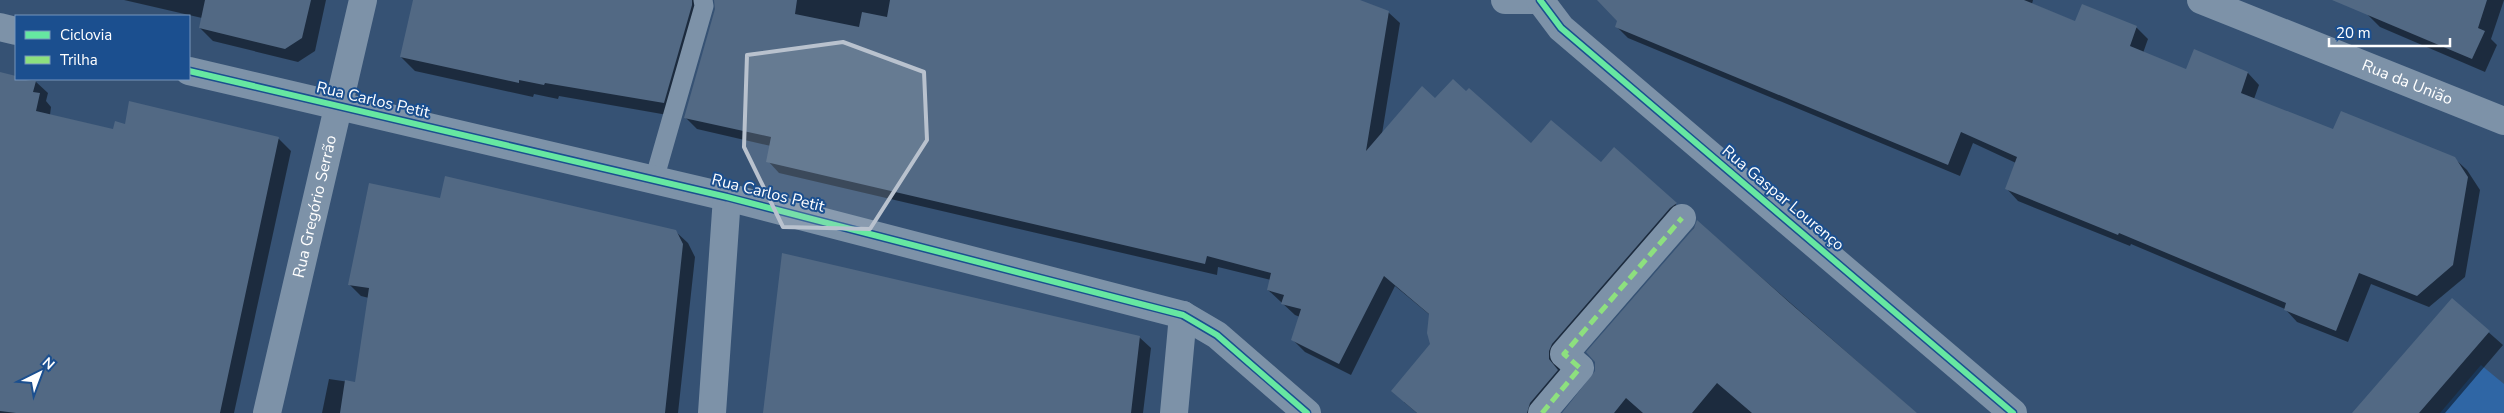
<svg xmlns="http://www.w3.org/2000/svg" width="2504" height="413" viewBox="0 0 2504 413" font-family="'Nunito Sans',sans-serif">
	<rect width="100%" height="100%" fill="#365274"/>
	<!-- green -->
	<path fill="#2f66a5" d="M2481,365L2504,384V413H2440Z"/>
	<!-- shadow -->
	<path fill="#0007" d="M124,0H326L315,51L298,62L213,41L200,28L202,18Z
		M414,0H695L707,12L679,117L559,96L558,99L534,94L533,97L415,71L401,57Z
		M715,0H1357L1388,12L1400,23L1382,134L1436,100L1531,145L1601,164L1651,181L1688,216L1560,363V372L1545,413H1417L1404,402L1431,344L1430,315L1395,286L1351,375L1305,352L1293,340L1300,317L1295,315L1268,290L1271,280L1218,267L1217,275L779,173L768,161L771,146L697,129L685,117L716,9Z
		M1598,0H2033L2032,4L2076,22L2083,5L2137,28L2148,39L2143,53L2187,70L2248,73L2259,85L2254,99L2334,131L2454,158L2467,170L2480,190L2465,277L2429,307L2371,284L2348,342L2297,322L2285,309L2131,244L2130,246L2018,201L2007,189L2016,163L1973,143L1960,176L1628,38L1616,26L1619,21Z
		M2373,0H2504L2491,39L2497,45L2485,72L2380,27L2367,14Z
		M0,73L16,77V79L35,81L48,93L46,101L51,107L50,115L114,130L126,125L279,139L291,151L234,413H0Z
		M441,200L675,231L688,243L695,257L678,413H322L329,379L356,383L369,298L361,296L349,284Z
		M1698,222L1916,413H1564L1593,379Z
		M2452,300L2503,345L2445,413H2354Z
		M1139,337L1151,348L1143,413H764Z"/>
	<!-- building -->
	<path fill="#526984" d="M205,0H311L302,38L285,49L199,28Z
		M413,0H692V5L664,103L545,83L544,85L519,80V83L400,57Z
		M714,0H797L795,14L859,27L862,12L887,17L890,0H1360L1389,11L1366,151L1422,86L1435,98L1453,79L1466,91L1469,88L1531,143L1551,120L1601,162L1614,147L1677,203L1670,208L1552,344L1549,351V359L1558,370L1530,403L1527,413H1417L1391,391L1430,344L1427,333L1429,314L1384,276L1339,364L1291,340L1301,309L1281,304L1284,295L1267,290L1271,273L1207,256L1205,264L766,162L771,137L684,118L715,9Z
		M1597,0H2024L2075,21L2082,4L2137,26L2130,46L2186,69L2194,49L2248,72L2241,93L2333,129L2341,111L2455,157L2468,177L2453,265L2417,296L2359,273L2336,331L2284,310L2286,303L2119,233L2118,235L2005,189L2017,157L1961,132L1948,165L1615,27L1617,21Z
		M2332,0H2487L2478,28L2485,31L2472,59Z
		M0,72L16,76V79L36,81L33,92L40,93L36,111L113,129L115,121L125,124L129,101L279,137L220,413H16L0,411Z
		M445,176L676,230L683,244L665,413H340L345,380L355,382L369,288L348,285L369,183L440,198Z
		M1697,220L1790,303L1917,413H1752L1717,383L1692,413H1643L1626,398L1614,413H1562L1595,371V362L1586,352L1694,228Z
		M782,253L1140,336L1131,413H763Z
		M2452,298L2490,331L2419,413H2352Z"/>
	<g fill="none" stroke-linecap="round" stroke-linejoin="round">
		<!-- service -->
		<path stroke="#7d92a8" stroke-width="19" d="M654,180L704,6L703,0"/>
		<!-- minor -->
		<g stroke="#7d92a8" stroke-width="28">
			<path d="M1505,0H1540"/>
			<path d="M1540,0L1561,28L2013,413"/>
			<path id="s1" d="M2201,0L2504,121"/>
			<path d="M0,27L16,31"/>
			<path d="M189,71L727,197L1183,315L1217,335L1307,413"/>
			<path id="s2" d="M267,413L363,0"/>
			<path d="M712,413L727,197"/>
			<path d="M1174,413L1183,315"/>
			<path d="M1542,413L1580,368L1564,354L1682,218"/>
		</g>
		<!-- quiet -->
		<path stroke="#8de07e" stroke-width="5" stroke-dasharray="10 5" stroke-linecap="butt" d="M1542,413L1580,368L1564,354L1682,218"/>
		<defs>
			<path id="cycleway" d="M1540,0L1561,28L2013,413
				M189,71L727,197L1183,315L1217,335L1307,413"/>
		</defs>
		<!-- cycleway casing -->
		<use href="#cycleway" stroke="#1b4f8f" stroke-width="9"/>
		<!-- cycleway -->
		<use href="#cycleway" stroke="#66e7a1" stroke-width="6"/>
	</g>
	<!-- marked area -->
	<path fill="#b9c2ce" fill-opacity="0.2" stroke="#b9c2ce" stroke-width="4" stroke-linejoin="round" d="M843,42L924,72L927,140L870,229L783,227L744,147L747,55Z"/>
	<g text-anchor="middle" dominant-baseline="central" stroke-width="4" stroke-linejoin="round" paint-order="stroke">
		<!-- street labels -->
		<g font-size="16" fill="#fff" stroke="#1b4f8f">
			<text stroke="none"><textPath href="#s1" startOffset="222">Rua da União</textPath></text>
			<text transform="translate(373 100) rotate(13)">Rua Carlos Petit</text>
			<text transform="translate(768 193) rotate(14)">Rua Carlos Petit</text>
			<text transform="translate(1783 198) rotate(40)">Rua Gaspar Lourenço</text>
			<text stroke="none"><textPath href="#s2" startOffset="212">Rua Gregório Serrão</textPath></text>
		</g>
	</g>
	<!-- legend -->
	<rect x="15" y="15" width="175" height="65" fill="#1b4f8f" stroke="#7695bc"/>
	<rect x="25" y="31" width="25" height="8" fill="#66e7a1" stroke="#7695bc"/>
	<text x="60" y="40" font-size="15" fill="#ffffff">Ciclovia</text>
	<rect x="25" y="56" width="25" height="8" fill="#8de07e" stroke="#7695bc"/>
	<text x="60" y="65" font-size="15" fill="#ffffff">Trilha</text>
	<!-- north arrow -->
	<g transform="translate(40 373) rotate(42)" stroke="#1b4f8f" stroke-width="4" paint-order="stroke">
	<path d="M0-4L9 19L0 12L-9 19Z" fill="#ffffff"/>
	<text y="-8" font-size="14" font-weight="bold" text-anchor="middle" fill="#ffffff">N</text>
	</g>
	<!-- scale -->
	<path d="M2329 38v8h121v-8" fill="none" stroke="#ffffff" stroke-width="2.5"/>
	<text x="2336" y="38" font-size="15" fill="#ffffff" stroke="#1b4f8f" stroke-width="4" paint-order="stroke">20 m</text>
</svg>
